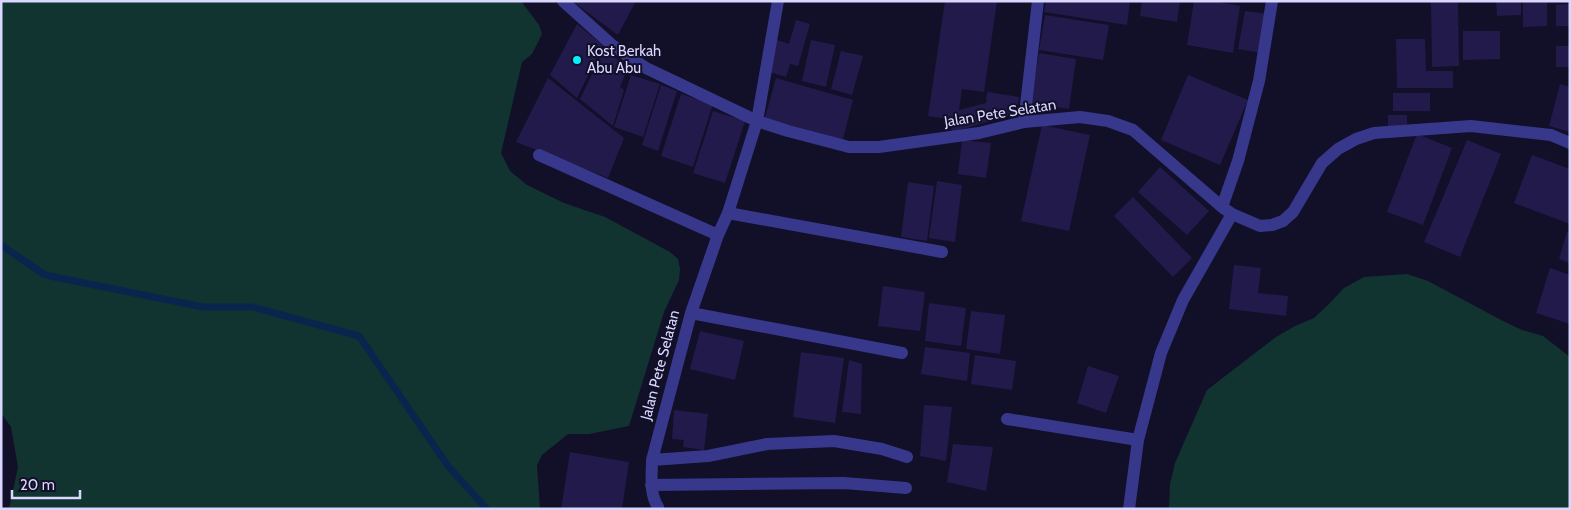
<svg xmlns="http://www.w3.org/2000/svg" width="1571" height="510" viewBox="0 0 1571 510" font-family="Cabin,sans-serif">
	<rect width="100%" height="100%" fill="#120f29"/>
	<!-- green -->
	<path fill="#113431" d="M1,1H521L539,25L542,34L532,54L522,62L501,153L510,171L527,185L564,203L605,217L670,252L678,259L680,269L679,280L664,312L629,426L589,434H568L542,455L537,465L540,509H9L18,467L11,427L1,413Z
		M1407,274L1428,281L1503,321L1522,330L1543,336L1570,357V509H1169L1170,484L1175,463L1207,390L1276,337L1295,326L1314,318L1329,304L1344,288L1364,277Z"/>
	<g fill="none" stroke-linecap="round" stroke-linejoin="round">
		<!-- stream -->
		<path stroke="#0a254d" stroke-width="7" d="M1,245L45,275L203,307H253L359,336L448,466L487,509"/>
	</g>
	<!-- building -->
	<path fill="#221a4b" d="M572,1H636L618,35Z
		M945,1H997L984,92L962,89L959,110L986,103L987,92L1019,97L1016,116L1008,115V116L952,132L949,119L928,116Z
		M1046,1H1130L1127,25L1044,12Z
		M1142,1H1180L1177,22L1140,16Z
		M1194,1H1214L1240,6L1233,53L1187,45Z
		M1431,1H1458L1459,66L1432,67Z
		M1496,1H1521V15L1497,16Z
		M1523,1H1547V26L1523,27Z
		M1570,4V26H1556V5Z
		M1245,11L1268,14L1262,53L1238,49Z
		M1045,15L1109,25L1103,60L1039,50Z
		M796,20L810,24L798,66L790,64L786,77L769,72L777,40L789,44Z
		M577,24L603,45L577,98L550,75Z
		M1463,31H1500V59L1463,60Z
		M1396,39H1425L1426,71H1453V88H1397Z
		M811,40L835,45L826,87L802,81Z
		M1556,46H1570V67H1556Z
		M604,49L628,68L620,87L624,90L613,126L580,99Z
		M841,51L863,56L852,95L831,89Z
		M1039,53L1076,59L1069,109L1031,103Z
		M631,75L660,84L643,137L614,127Z
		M1188,75L1248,100L1220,165L1161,140Z
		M548,78L624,138L608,178L516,142Z
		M776,78L853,100L842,143L764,121Z
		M1560,84L1570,87V132L1549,126Z
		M661,85L677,91L658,151L642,145Z
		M1393,93H1430V111H1393Z
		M681,94L713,104L693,167L661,156Z
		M713,111L745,121L725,183L693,173Z
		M1388,115H1407V128L1388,129Z
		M1042,125L1090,135L1069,231L1021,221Z
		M1417,134L1452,148L1423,225L1387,212Z
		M962,140L991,143L986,178L958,174Z
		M1467,140L1501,154L1460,257L1424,242Z
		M1532,155L1570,169V224L1514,203Z
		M1160,167L1209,211L1187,235L1138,192Z
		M937,181L962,185L955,242L929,238Z
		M908,182L934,186L927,241L901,237Z
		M1133,197L1192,258L1173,277L1114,216Z
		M1567,232L1570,233V263L1559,259Z
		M1234,265L1261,268L1258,293L1288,296L1286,316L1229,309Z
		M1550,268L1570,275V324L1536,313Z
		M883,286L925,292L920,331L878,326Z
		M929,303L966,308L961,346L925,341Z
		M971,311L1005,315L1000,354L966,349Z
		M700,331L744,341L735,380L690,369Z
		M925,347L970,353L967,381L921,374Z
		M801,352L844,358L835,423L793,417Z
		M975,355L1016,361L1012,390L971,384Z
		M849,360L862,364L861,414L842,412Z
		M1088,366L1119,376L1106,413L1077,403Z
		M924,405L952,407L946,461L920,456Z
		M674,410L708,414L704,450L683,447L684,440L672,439Z
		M953,444L993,447L986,491L947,482Z
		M570,452L629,462L622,509H561Z"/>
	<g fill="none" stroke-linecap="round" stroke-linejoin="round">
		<!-- minor -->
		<path stroke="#37388b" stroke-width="12" d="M563,1L612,45L646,68L757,121L788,131L849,147H879L979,133L1024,122L1080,117L1108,121L1133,130L1222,207L1232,214L1260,226L1272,225L1283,221L1293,212L1322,163L1338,149L1356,139L1374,133L1471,126L1551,135L1570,143
			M1024,122L1038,1
			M539,155L718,235
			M1222,207L1238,161L1259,81L1272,1
			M728,213L942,252
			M691,313L902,353
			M1007,419L1138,440
			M652,460L708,456L767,444L834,441L882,449L907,457
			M651,485L844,483L906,488
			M658,507C649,493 652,476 652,460L691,313L718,235L728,213L757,121L778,1
			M1129,509L1138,440L1161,353L1183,300L1232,214"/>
	</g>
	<!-- markers -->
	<circle fill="#03f1ff" stroke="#120f29" stroke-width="2" cx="577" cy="60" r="5"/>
	<g text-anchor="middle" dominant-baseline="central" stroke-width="4" stroke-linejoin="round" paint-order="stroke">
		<!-- poi labels -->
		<g font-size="15" fill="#dad7ff" stroke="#120f29" text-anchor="start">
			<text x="587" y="51">Kost Berkah<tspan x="587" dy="17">Abu Abu</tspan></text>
		</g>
		<!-- street labels -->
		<g font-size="15" fill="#dad7ff" stroke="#120f29">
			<text transform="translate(1000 113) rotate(-9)">Jalan Pete Selatan</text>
			<text transform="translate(660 365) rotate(-75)">Jalan Pete Selatan</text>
		</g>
	</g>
	<!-- border -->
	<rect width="1571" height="510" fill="none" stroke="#dad7ff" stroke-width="5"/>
	<!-- scale -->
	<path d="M12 490v8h68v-8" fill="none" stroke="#dad7ff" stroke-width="2.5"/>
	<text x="20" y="490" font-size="15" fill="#dad7ff" stroke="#120f29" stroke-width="4" paint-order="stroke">20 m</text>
</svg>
